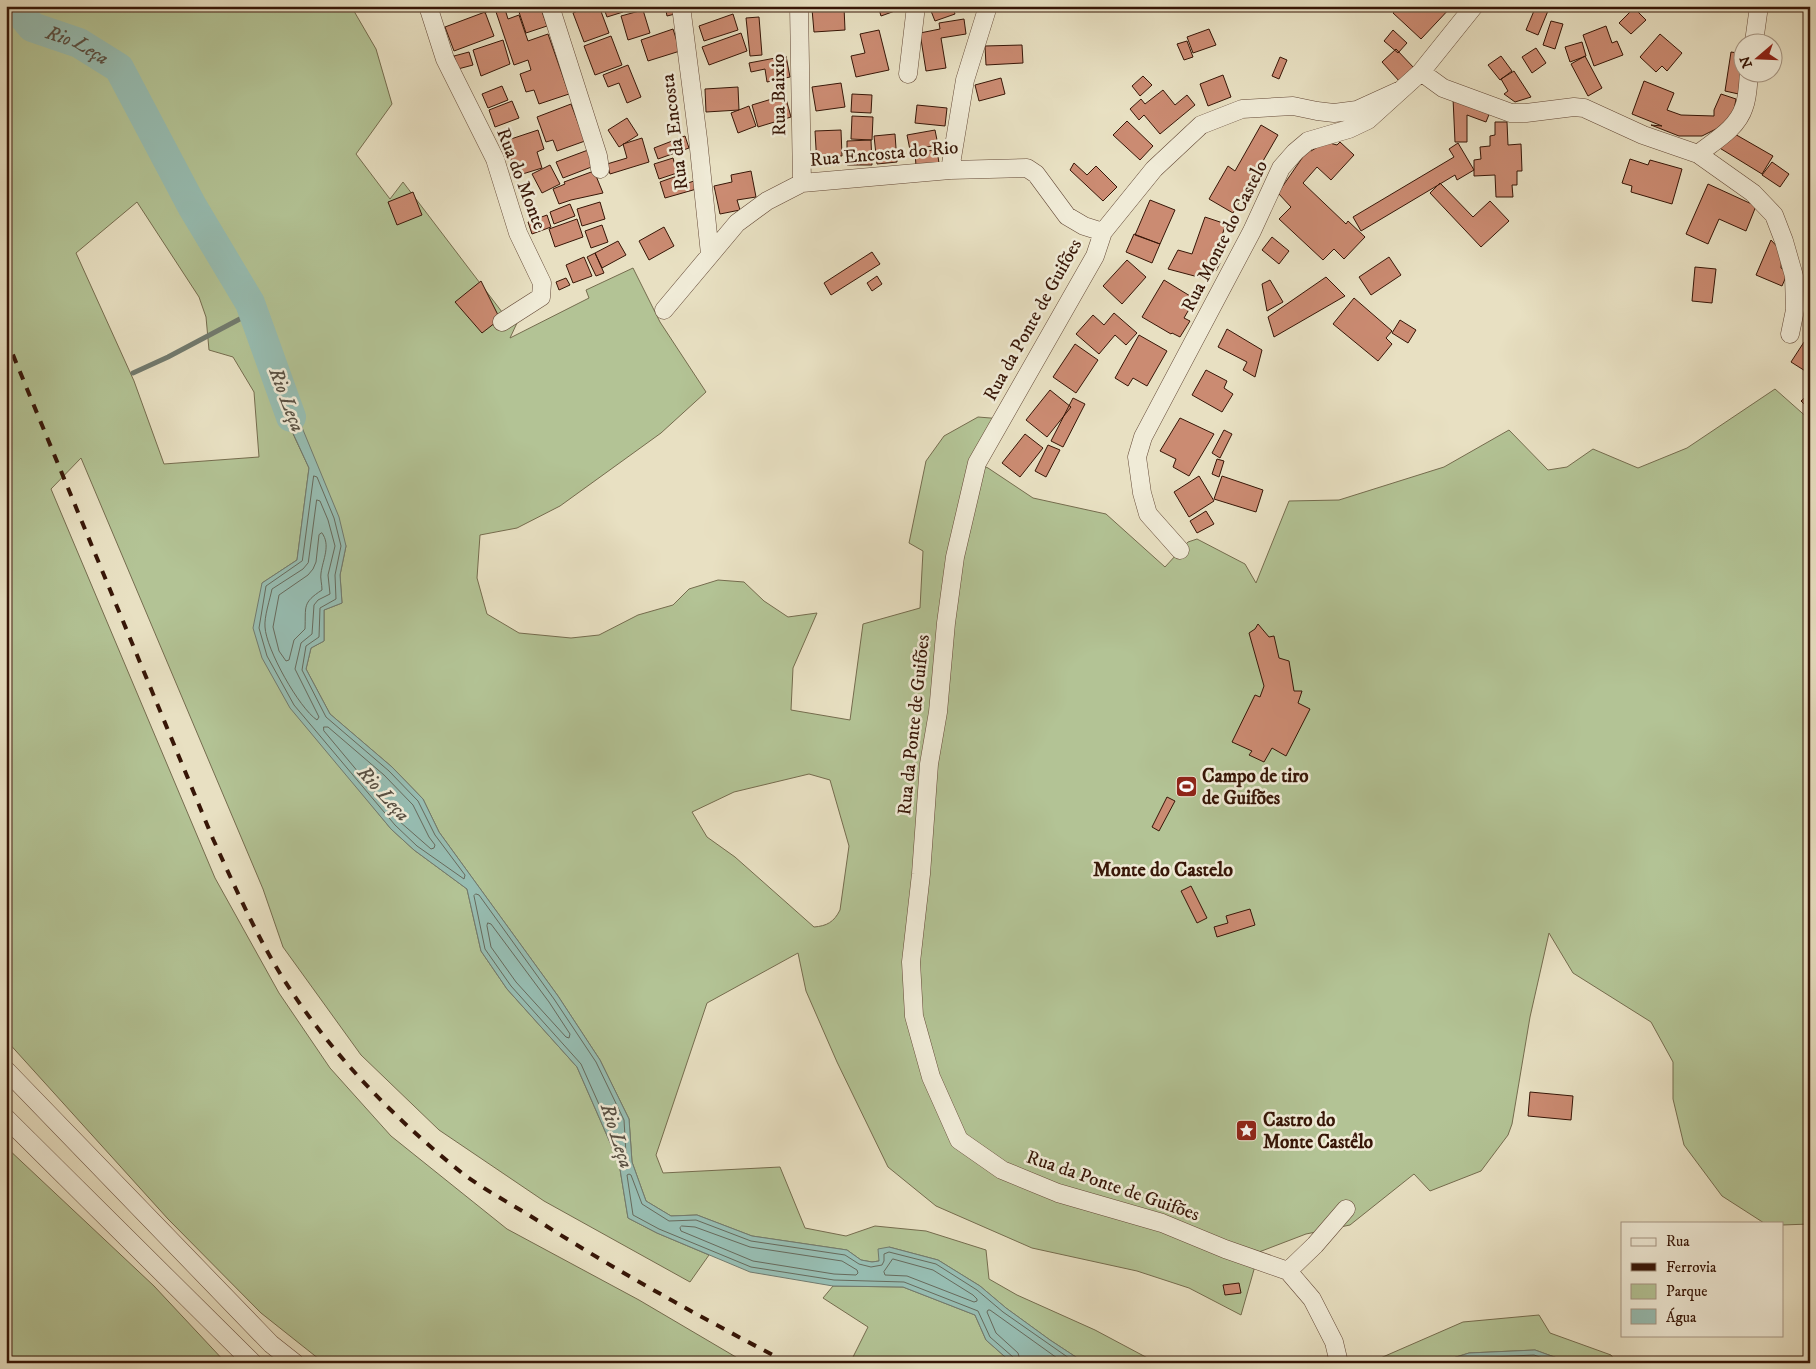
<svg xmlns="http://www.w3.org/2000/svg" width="1816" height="1369" viewBox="0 0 1816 1369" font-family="'IM FELL DW Pica',serif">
	<rect width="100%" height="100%" fill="#e8e0c2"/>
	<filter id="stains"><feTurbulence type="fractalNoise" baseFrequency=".004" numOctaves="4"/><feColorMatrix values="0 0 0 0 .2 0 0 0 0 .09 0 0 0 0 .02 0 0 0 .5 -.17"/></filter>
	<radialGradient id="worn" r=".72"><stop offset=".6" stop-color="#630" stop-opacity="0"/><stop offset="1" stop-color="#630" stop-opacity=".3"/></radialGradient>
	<!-- green -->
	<path fill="#b3c395" stroke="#756c4e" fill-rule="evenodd" d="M6,6H351L376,49L392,104L356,154L390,199L403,182L502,312L517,323L510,338L589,298L586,290L633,268L660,322L706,392L661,433L560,506L517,528L480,535L477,578L487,614L519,633L571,638L599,635L638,615L673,605L689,589L718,580L744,582L764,601L788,617L817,613L793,668L791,710L850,720L863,624L920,608L923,551L909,543L926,461L944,436L978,417L1003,419L977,463L988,468L1033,498L1106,514L1165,567L1188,542L1197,539L1245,564L1256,583L1289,501L1339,500L1444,467L1509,430L1548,470L1567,467L1593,449L1638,468L1687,448L1775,389L1810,420V1224L1782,1225V1223H1764L1722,1196L1684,1145L1673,1099V1062L1651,1022L1573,973L1549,933L1530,1017L1512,1124L1508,1135L1481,1171L1430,1191L1414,1174L1350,1225L1306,1234L1259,1252L1241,1315L1189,1288L1137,1271L1032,1248L936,1206L888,1167L837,1062L806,991L798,953L707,1003L656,1155L663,1173L780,1167L805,1228L846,1236L875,1226L926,1231L986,1250L989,1279L1017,1295L1095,1330L1157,1363H1085L1050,1340L1006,1308L980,1286L938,1260L889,1247L879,1261L872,1262L861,1260L847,1250L752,1236L697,1215L671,1216L646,1201L632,1162L629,1119L600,1060L558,996L439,832L423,799L392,767L330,714L306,669L311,648L324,641V610L342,603L340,575L346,546L268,380L309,468L297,560L262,583L344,771L391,829L414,850L467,889L481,951L507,989L577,1067L619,1163L628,1218L657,1233L709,1255L690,1282L544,1201L439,1130L361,1055L283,947L263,889L81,458L51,489L215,878L279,993L330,1068L391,1136L507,1229L639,1300L746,1363H324L261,1313L168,1219L6,1040ZM137,202L199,297L206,317L209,350L233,357L254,392L259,457L164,464L134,381L76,253ZM809,774L830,780L849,846L840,910C834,922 827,926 814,927L735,857L707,837L692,812L734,792Z
		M6,1147L154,1286L226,1363H6Z
		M833,1286L903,1287L975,1315L986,1340L1012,1363H850L868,1327L823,1298Z
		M1539,1315L1550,1333L1611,1355L1617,1363H1571L1535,1350L1469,1353L1437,1363H1369L1463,1322Z"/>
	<!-- water -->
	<path fill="#97bdb2" stroke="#717a6e" d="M268,379H282L339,517L346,546L340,575L342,603L324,610V641L311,648L306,669L330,714L392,767L423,799L439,832L558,996L600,1060L629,1119L632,1162L646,1201L671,1216L697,1215L752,1236L847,1250L861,1260L872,1262L879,1261L878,1249L889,1247L938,1260L980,1286L1006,1308L1050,1340L1085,1363H1012L986,1340L975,1315L903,1287L833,1286L750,1272L657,1233L628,1218L619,1163L577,1067L507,989L481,951L467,889L414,850L391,829L290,708L262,658L253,628L262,583L297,560L309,468Z
		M1535,1350L1571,1363H1437L1469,1353Z"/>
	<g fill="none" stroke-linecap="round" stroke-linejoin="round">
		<!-- shore -->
		<path stroke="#676a5c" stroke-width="1" d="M314,476L317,477L334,518L341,546L335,575L336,599L320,608L319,637L306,646L302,670L326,717L389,771L418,801L435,835L465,875L464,879L417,846L395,825L294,705L267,656L259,628L266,586L302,561Z
			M317,500L320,501L328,520L335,546L328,575L330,594L318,600L314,605L312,634L301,643L295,669L319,717L317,720C299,708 266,649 265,627C264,617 270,599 272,589L303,569L308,563Z
			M322,533C331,545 323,559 321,573C320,578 322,584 322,590C302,603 306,606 305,629L294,640L289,660L286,661L279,651L273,627L279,595L308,575L313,569L316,562L319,535Z
			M324,727H328L384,775L413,805L429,837L435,845L434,848L431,849L399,821L324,731Z
			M476,894L479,895L554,999L596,1062L624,1120L626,1154L625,1157L622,1156L581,1064L511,986L485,949L474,896Z
			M488,923L491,924L549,1002L570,1034L569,1038L566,1037L516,982L491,947L487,926Z
			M682,1226L695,1227L750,1247L842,1261L857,1270L858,1273L856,1275L834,1274L753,1261L681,1231L680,1228Z
			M893,1259L933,1270L973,1295L977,1299V1301L974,1302L907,1276L885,1275L884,1272Z
			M1015,1363L1013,1357L990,1337L978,1311L904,1282L834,1280L751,1267L659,1229L633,1215L627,1175L629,1174L631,1175L642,1204L669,1221L696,1220L751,1241L845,1255L859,1264L871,1267L882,1265L884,1261V1254L889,1252L936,1264L977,1290L1003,1312L1076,1363
			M1021,1363L1018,1353L996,1333L987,1312L988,1310H990L1064,1363
			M1454,1363L1470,1358L1534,1355L1557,1363"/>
		<!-- stream -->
		<path stroke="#717a6e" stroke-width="5" d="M133,373L168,357L253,312"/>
		<!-- river -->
		<path stroke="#97bdb2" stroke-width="30" id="s1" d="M15,6L32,27L79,43L119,68L192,206L250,303L291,417"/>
	</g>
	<!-- building -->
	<path fill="#cb8b72" stroke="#371607" d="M481,6H492L493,9L484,13Z
		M494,6H504L508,19L519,15L528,41L548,34L569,94L539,104L534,90L526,92L520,74L531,70L528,60L514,65Z
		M535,6H540L547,26L526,33L519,12Z
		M589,6H599L609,33L584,42L573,13Z
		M603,6H621L623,12L607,17Z
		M665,6H677L679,13L667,16Z
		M878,6H906V7L881,16Z
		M929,6H952L955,14L935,21Z
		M1400,6H1452L1421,39L1393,13Z
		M1536,6H1550L1538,35L1526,30Z
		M844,7L845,30L814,32L812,9Z
		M1634,8L1646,20L1631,34L1619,23Z
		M643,10L650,33L628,40L621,16Z
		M485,12L494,36L454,51L445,27Z
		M733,14L738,30L704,41L699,26Z
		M759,17L762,55L750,56L746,18Z
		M964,19L966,34L941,38L946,68L926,71L920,33L940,29L939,23Z
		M1551,21L1563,24L1555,49L1543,45Z
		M1606,26L1612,43L1617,41L1623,55L1594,66L1583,35Z
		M673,29L680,51L648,61L641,40Z
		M1209,29L1216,45L1193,53L1187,37Z
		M879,30L889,70L856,77L851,56L865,53L860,34Z
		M1393,30L1407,43L1398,53L1384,41Z
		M741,33L747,51L709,65L702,47Z
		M1660,34L1682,53L1667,71L1662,66L1656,72L1640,57Z
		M611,36L622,65L595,75L584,46Z
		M503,40L510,64L481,76L473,50Z
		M1187,41L1193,57L1184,60L1177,44Z
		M1582,42L1586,56L1570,62L1565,47Z
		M1022,45L1023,63L986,65L985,46Z
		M1536,48L1546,63L1532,73L1522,57Z
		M1396,49L1415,69L1400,82L1382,62Z
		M469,52L473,65L458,69L454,56Z
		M1731,52L1744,54L1743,95L1725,91Z
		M786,56L790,77L767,82L765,69L751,72L749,63Z
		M1501,56L1512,71L1500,80L1488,65Z
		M1585,56L1602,88L1588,96L1571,64Z
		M1280,57L1287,60L1279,79L1272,76Z
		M628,65L641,97L627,103L619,83L608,87L603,75Z
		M1514,71L1531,97L1515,102L1504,94L1508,91L1501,79Z
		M1223,75L1231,97L1208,106L1200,84Z
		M1143,76L1152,85L1140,96L1132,86Z
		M1001,78L1005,94L979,101L975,85Z
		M1644,81L1674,93L1667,110L1681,115L1714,116V110L1721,94L1736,99L1733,115L1720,127L1702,136H1679L1651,125L1662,126L1632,114Z
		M841,83L845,107L816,111L812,87Z
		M502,86L508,100L488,108L482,94Z
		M738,87L739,110L706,112L705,89Z
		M1163,90L1175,105L1187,95L1195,105L1160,134L1144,115L1139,120L1130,109L1141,99L1145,104Z
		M852,94L872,95L871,113L851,112Z
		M785,95L791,117L758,127L752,105Z
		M1453,98L1490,112L1486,122L1467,115V142H1455Z
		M512,101L519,118L495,127L489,110Z
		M571,104L585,141L557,151L553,140L546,142L537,117Z
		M917,105L947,108L945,126L915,123Z
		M749,106L756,126L738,133L731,113Z
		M852,116L873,117L872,140L851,139Z
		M627,118L638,135L619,147L608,130Z
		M1127,121L1153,146L1140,160L1113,135Z
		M1495,122H1507L1508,145L1521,144L1522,171H1517V185H1512L1513,197H1496L1495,175L1474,176V160L1481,159L1480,147L1490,146V136L1495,135Z
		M1261,125L1278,135L1233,213L1209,199L1228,166L1235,171Z
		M538,130L544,149L537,152L542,168L516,176L505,141Z
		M841,130L842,156H839V165L817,166L815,131Z
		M935,130L938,145L910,150L907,135Z
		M1733,133L1773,156L1762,174L1718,147Z
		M895,134L897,162L877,164L874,136Z
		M685,136L689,148L658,159L654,148Z
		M642,138L649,162L610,174L607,164L627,158L623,144Z
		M871,140L872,165H847V141Z
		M1326,142L1337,145L1340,142L1354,155L1331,180L1317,167L1303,183L1346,224L1348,221L1365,237L1344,259L1334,249L1323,260L1279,219L1291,207L1278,193L1309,148L1311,151Z
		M1458,143L1474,170L1457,180L1455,175L1361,231L1353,217L1454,157L1449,149Z
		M588,150L594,166L563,178L556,162Z
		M937,150L939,163L916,166L915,152Z
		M673,158L677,173L659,179L654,164Z
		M1630,159L1648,165L1650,160L1682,169L1672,204L1631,192L1632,186L1622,183Z
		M1772,162L1789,174L1780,187L1762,175Z
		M1074,163L1087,175L1096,166L1117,187L1103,201L1070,170Z
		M550,165L560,184L542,193L532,174Z
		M594,171L603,193L571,200L559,204L553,189L565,184L564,182Z
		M751,171L756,197L737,200L740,210L720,214L714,186L732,182L731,175Z
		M677,176L678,179L686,177L688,183L697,180L700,188L665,198L660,182Z
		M1440,183L1473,217L1490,201L1509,221L1481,247L1430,193Z
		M1708,184L1756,206L1746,231L1719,219L1708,244L1686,234Z
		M413,192L422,215L397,225L388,202Z
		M1150,200L1175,210L1160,244L1135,235Z
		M600,202L605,219L582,226L577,209Z
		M570,204L575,216L554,224L550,212Z
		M547,215L551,227L532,234L528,222Z
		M1205,217L1226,224L1213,261L1220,263L1216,271L1206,268L1202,278L1168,269L1178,250L1192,254Z
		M577,219L583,237L555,247L549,229Z
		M602,225L608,242L591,248L585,231Z
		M664,227L674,246L649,260L639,241Z
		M1134,234L1160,244L1152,263L1126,252Z
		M1272,237L1289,251L1279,264L1262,250Z
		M1771,240L1782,252L1781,268L1788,272L1782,286L1756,275Z
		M618,241L626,255L602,268L595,253Z
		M872,252L880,264L831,295L824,283Z
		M595,253L604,273L596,276L587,257Z
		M584,257L592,276L573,283L566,265Z
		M1389,257L1401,275L1371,295L1359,277Z
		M1127,260L1146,277L1122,304L1103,286Z
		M1695,267L1716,269L1712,303L1692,301Z
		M877,276L882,284L872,291L867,283Z
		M1326,277L1345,296L1274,337L1268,317Z
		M566,278L570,285L559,290L556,282Z
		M1164,280L1195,299L1184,318L1190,321L1180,337L1172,333L1171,334L1142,317Z
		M1270,280L1283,302L1267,311L1262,284Z
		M481,281L500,319L482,333L455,302Z
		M1354,298L1392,331L1386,338L1392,344L1378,361L1333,324Z
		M1114,313L1137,333L1126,345L1115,335L1099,354L1076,334L1093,315L1104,325Z
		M1400,320L1416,330L1408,343L1392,333Z
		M1227,329L1262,350L1255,377L1243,370L1247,362L1218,347Z
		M1139,335L1167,351L1147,386L1133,378L1128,386L1115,378Z
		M1804,342L1810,346V374L1791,362Z
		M1075,344L1098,360L1076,393L1053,377Z
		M1206,370L1227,381L1224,388L1233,394L1222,412L1192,395Z
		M1050,390L1071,407L1047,437L1026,420Z
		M1810,393V410L1801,401Z
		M1073,398L1085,404L1063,447L1051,441Z
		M1180,418L1214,434L1189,476L1173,467L1176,459L1160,451Z
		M1224,430L1232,434L1220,458L1212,453Z
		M1025,434L1043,448L1020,477L1002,463Z
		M1048,445L1060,450L1046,477L1035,471Z
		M1217,459L1224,461L1219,477L1212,474Z
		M1199,476L1214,501L1189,517L1174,492Z
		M1222,476L1263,490L1256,512L1214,499Z
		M1206,511L1214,524L1197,533L1190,521Z
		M1258,624L1269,637L1274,636L1279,658L1289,661L1294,691H1302L1298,703L1310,709L1286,756L1272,748L1264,762L1249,755L1252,751L1232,742L1255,695L1260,697L1264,686L1249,633L1255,629Z
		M1167,797L1175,801L1159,831L1152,827Z
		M1191,886L1207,918L1197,923L1181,891Z
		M1250,909L1255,925L1217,937L1214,927L1228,923L1226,916Z
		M1530,1092L1573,1096L1571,1120L1528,1116Z
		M1239,1283L1241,1293L1225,1295L1223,1285Z"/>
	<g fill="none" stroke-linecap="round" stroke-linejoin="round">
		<defs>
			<path id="minor" d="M428,6L445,59L495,159L518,233L542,283L541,297L502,322
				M550,6L598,156L600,169
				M681,6L698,139L710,254
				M799,6L802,183
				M1754,42L1759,6
				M1421,72L1443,88L1511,113H1526L1574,107L1584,108L1643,135L1698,154L1753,193L1774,215L1784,241L1794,276L1795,310L1790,334
				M908,74L916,6
				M1698,154C1714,141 1737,129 1744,107C1748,97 1748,84 1749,72
				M950,170L965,80L988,6
				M664,310L737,223L767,201L802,183L950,170L1027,168L1036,174L1067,216L1084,226L1103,232
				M1180,550L1148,514L1142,493L1137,457L1143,437L1252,231L1281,168L1295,152L1308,141L1349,129L1368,120L1421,72L1474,6
				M6,1070L271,1344L295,1363
				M6,1118L253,1363
				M1288,1271L1315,1245L1346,1209
				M1339,1363L1334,1342L1312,1299L1288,1271L1225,1249L1162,1223L1058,1193L1002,1170L959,1140L931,1077L914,1016L911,962L921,874L929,764L938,712L946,623L955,557L977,463L1095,256L1103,232L1154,169L1201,125L1242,109L1293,106L1317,111L1334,113L1357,110L1401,90"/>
		</defs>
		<!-- minor casing -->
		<use href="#minor" stroke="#634836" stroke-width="19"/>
		<!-- minor -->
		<use href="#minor" stroke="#f0ebd7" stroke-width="18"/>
		<!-- rail -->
		<path stroke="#371607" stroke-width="4" stroke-dasharray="9 9" stroke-linecap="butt" d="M6,338L213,839C236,889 258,940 288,986C334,1057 396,1120 462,1173C486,1191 515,1206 540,1222C620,1273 704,1319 788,1363"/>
	</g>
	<!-- icons -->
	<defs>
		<symbol id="stadium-square" viewBox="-11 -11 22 22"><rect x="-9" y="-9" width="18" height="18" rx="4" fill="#8f2418" stroke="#f0ebd7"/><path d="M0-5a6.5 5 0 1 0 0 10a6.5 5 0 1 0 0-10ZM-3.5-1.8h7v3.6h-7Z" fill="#fff"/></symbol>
		<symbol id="sight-square" viewBox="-11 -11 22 22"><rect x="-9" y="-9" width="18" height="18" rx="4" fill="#8f2418" stroke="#f0ebd7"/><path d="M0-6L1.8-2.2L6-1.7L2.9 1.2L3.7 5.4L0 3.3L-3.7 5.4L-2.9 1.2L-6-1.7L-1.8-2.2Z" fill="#fff"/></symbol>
	</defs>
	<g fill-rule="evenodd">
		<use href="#stadium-square" x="1174" y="774" width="25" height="25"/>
		<use href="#sight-square" x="1234" y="1118" width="25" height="25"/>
	</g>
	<g text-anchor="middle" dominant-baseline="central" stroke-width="5" stroke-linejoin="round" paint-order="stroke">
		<!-- street labels -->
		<g font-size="19" fill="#371607" stroke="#f0ebd7">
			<text transform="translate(779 95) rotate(-91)">Rua Baixio</text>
			<text transform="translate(675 132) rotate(-97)">Rua da Encosta</text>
			<text transform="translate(884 154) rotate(-5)">Rua Encosta do Rio</text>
			<text transform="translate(521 179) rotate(69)">Rua do Monte</text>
			<text transform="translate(1225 236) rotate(-63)">Rua Monte do Castelo</text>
			<text transform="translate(1033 320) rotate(-61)">Rua da Ponte de Guifões</text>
			<text transform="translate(914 725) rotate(-84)">Rua da Ponte de Guifões</text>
			<text transform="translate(1113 1186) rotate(19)">Rua da Ponte de Guifões</text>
		</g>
		<!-- poi labels -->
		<g font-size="19" font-weight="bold" fill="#371607" stroke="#f0ebd7" text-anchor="start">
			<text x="1202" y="776">Campo de tiro<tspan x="1202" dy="22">de Guifões</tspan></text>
			<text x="1263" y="1120">Castro do<tspan x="1263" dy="22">Monte Castêlo</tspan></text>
		</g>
		<!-- water labels -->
		<g font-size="20" font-style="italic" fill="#595043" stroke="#f0ebd7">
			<text stroke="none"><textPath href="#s1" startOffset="76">Rio Leça</textPath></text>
			<text transform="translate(286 400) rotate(69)">Rio Leça</text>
			<text transform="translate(383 794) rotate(48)">Rio Leça</text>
			<text transform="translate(616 1136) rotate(72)">Rio Leça</text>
		</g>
		<!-- neighbourhood labels -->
		<g font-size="20" font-weight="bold" fill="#371607" stroke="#f0ebd7">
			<text x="1163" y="870">Monte do Castelo</text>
		</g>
	</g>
	<!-- margin -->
	<rect width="1816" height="1369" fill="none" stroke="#e8e0c2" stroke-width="25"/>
	<rect x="8" y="8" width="1801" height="1354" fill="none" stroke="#371607" stroke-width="2.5"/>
	<rect x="12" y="12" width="1791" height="1344" fill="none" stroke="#371607"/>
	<!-- legend -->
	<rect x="1621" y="1222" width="162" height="115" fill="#f0ebd7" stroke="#a69684"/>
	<rect x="1631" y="1238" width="25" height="8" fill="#f0ebd7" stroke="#a69684"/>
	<text x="1666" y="1246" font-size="15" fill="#371607">Rua</text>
	<rect x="1631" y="1263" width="25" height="8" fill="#371607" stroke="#a69684"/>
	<text x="1666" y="1272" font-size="15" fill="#371607">Ferrovia</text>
	<rect x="1631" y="1284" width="25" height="15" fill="#b3c395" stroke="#a69684"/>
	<text x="1666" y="1296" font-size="15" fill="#371607">Parque</text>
	<rect x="1631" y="1309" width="25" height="15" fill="#97bdb2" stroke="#a69684"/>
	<text x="1666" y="1322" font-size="15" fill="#371607">Água</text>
	<!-- north arrow -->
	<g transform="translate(1758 58) rotate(251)"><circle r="24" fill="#f0ebd7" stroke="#a69684"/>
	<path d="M0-4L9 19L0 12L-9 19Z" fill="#8f2418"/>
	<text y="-8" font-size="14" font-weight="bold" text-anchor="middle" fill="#371607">N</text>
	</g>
	<rect width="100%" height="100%" filter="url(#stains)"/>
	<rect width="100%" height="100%" fill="url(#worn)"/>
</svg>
